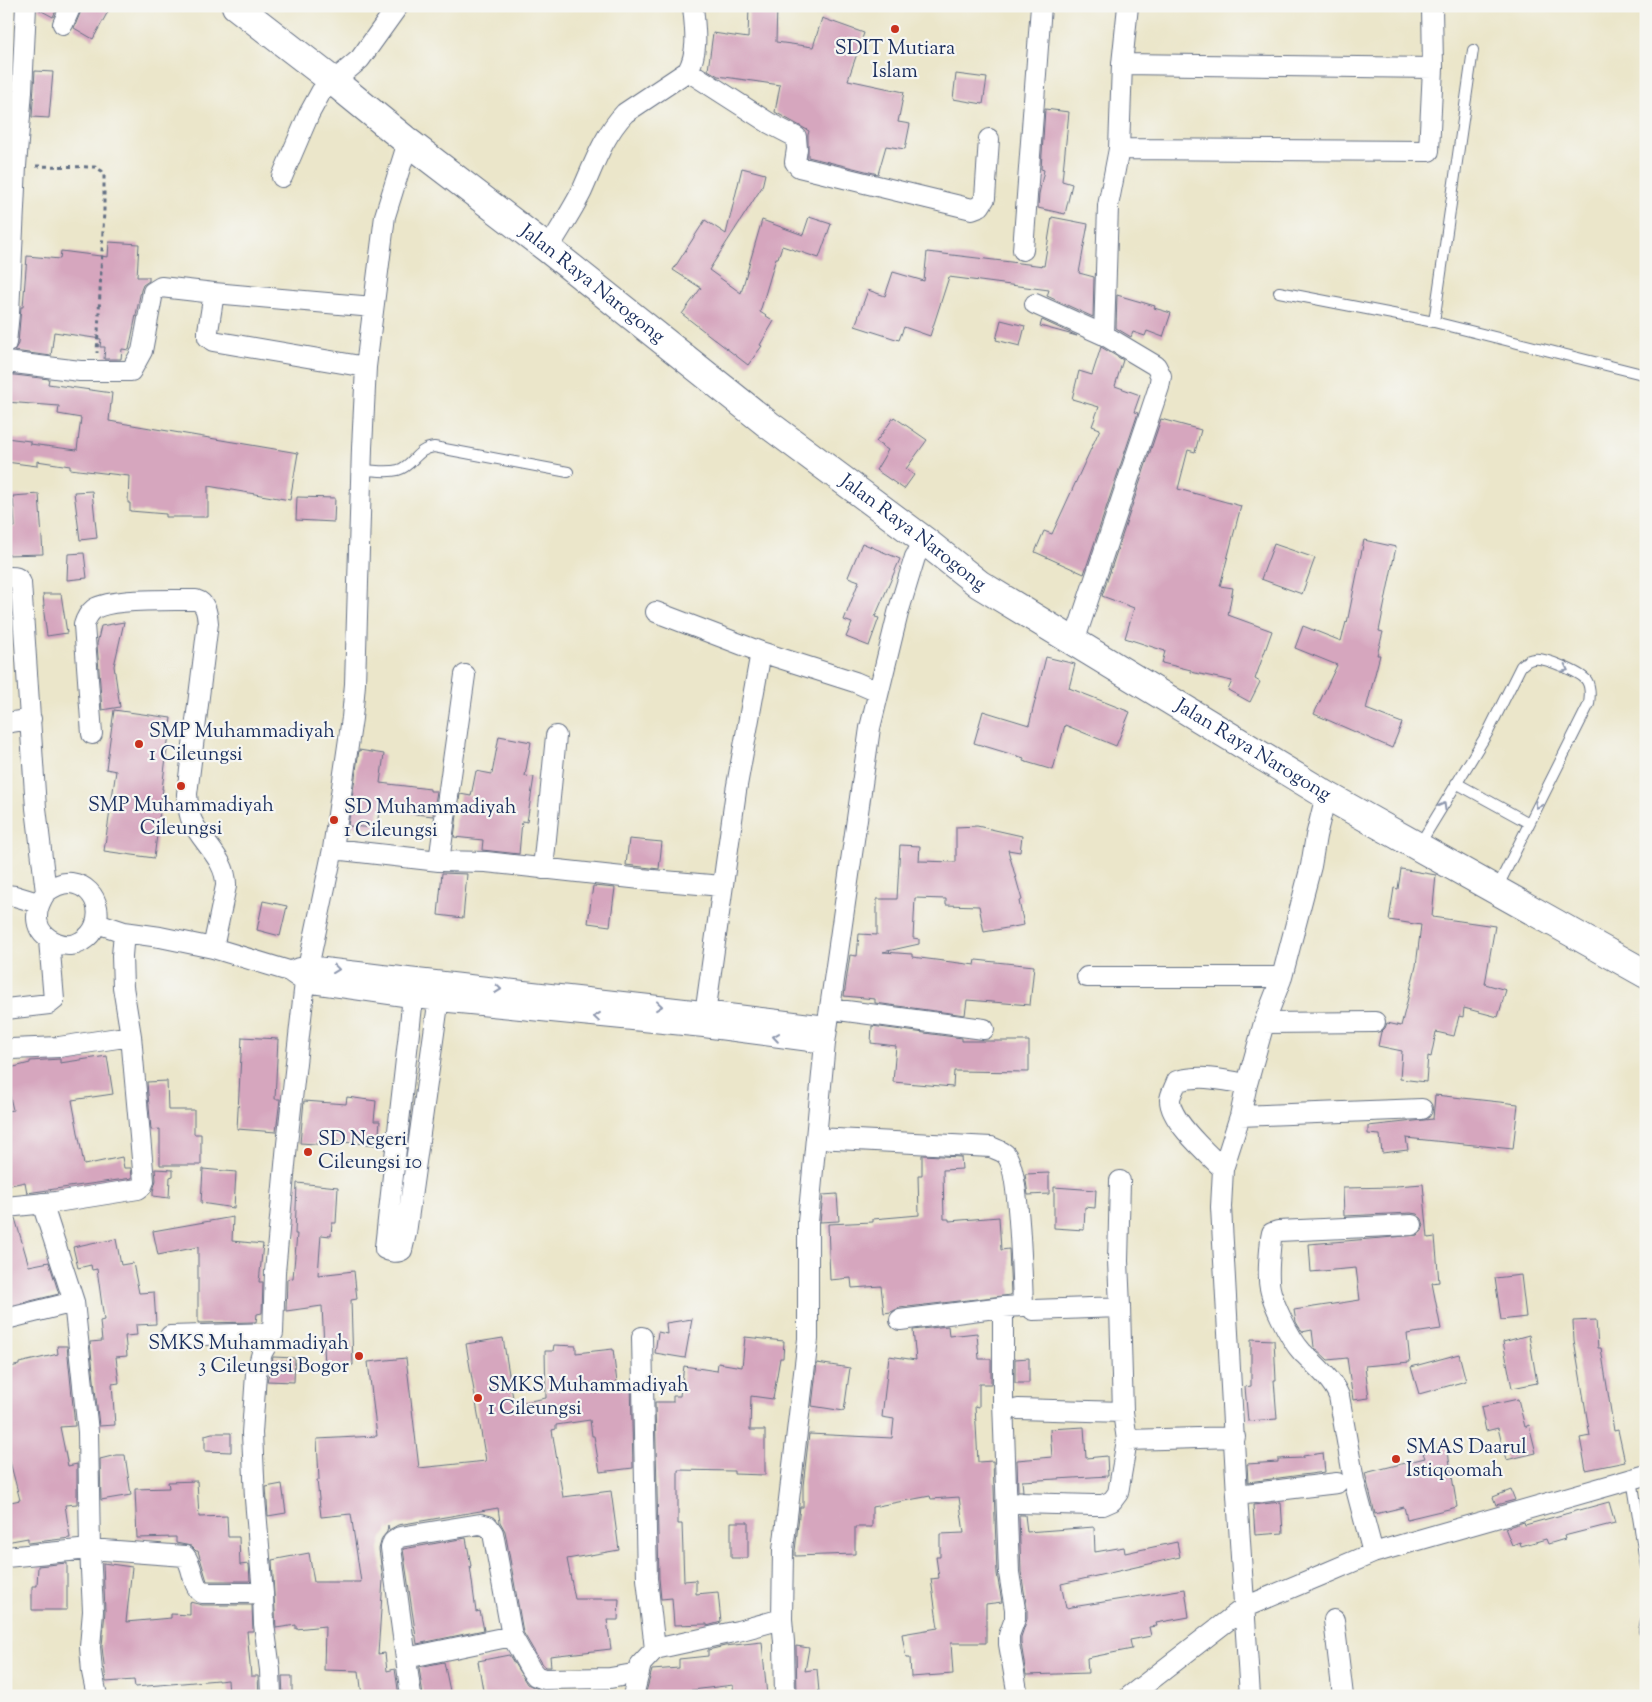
<svg xmlns="http://www.w3.org/2000/svg" width="1652" height="1702" viewBox="0 0 1652 1702" font-family="'Sorts Mill Goudy',serif">
	<rect width="100%" height="100%" fill="#f6f6f2"/>
	<filter id="ink" filterUnits="userSpaceOnUse"><feTurbulence type="fractalNoise" baseFrequency=".02" numOctaves="2"/><feDisplacementMap in="SourceGraphic" scale="10" xChannelSelector="R" yChannelSelector="G"/><feConvolveMatrix kernelMatrix="1 2 1 2 8 2 1 2 1" color-interpolation-filters="sRGB"/></filter>
	<filter id="wash" filterUnits="userSpaceOnUse"><feTurbulence type="fractalNoise" baseFrequency=".0096" numOctaves="4" result="noise"/><feDisplacementMap in="SourceGraphic" scale="20" xChannelSelector="R" yChannelSelector="G"/><feGaussianBlur stdDeviation="1.12" result="paint"/><feColorMatrix in="noise" values="0 0 0 0 0 0 0 0 0 0 0 0 0 0 0 0 0 1.4 0 .05"/><feComposite in="paint" operator="in"/></filter>
	<g filter="url(#wash)">
		<rect width="100%" height="100%" fill="#ebe6ca"/>
		<g id="blocks">
			<!-- building -->
			<path fill="#d6a6be" d="M38,6H58L53,17L38,9Z
				M83,6H111L93,39L74,28Z
				M749,6H777L776,42L813,47L822,18L864,33L848,80L904,92L898,122L910,124L905,149L886,146L878,174L808,157V135L809,131L775,112L780,85L718,76L708,70L713,33L748,38Z
				M35,71L53,72L49,118L32,117Z
				M956,74L987,78L983,104L953,99Z
				M1045,109L1069,112L1062,181L1072,184L1065,214L1038,208L1039,194L1044,170L1041,169Z
				M742,168L765,174L762,187L709,270L741,293L762,220L803,235L809,217L831,224L819,258L782,246L778,258H776L760,312L774,321L760,345L762,346L748,365L682,314L701,288L673,270L705,220L726,234Z
				M1052,217L1088,224L1079,273L1094,277L1093,317L1047,296L1049,290L949,277L930,336L904,327L899,340L855,326L868,290L885,296L893,272L924,281L927,252L1044,266Z
				M109,242L139,244L137,277H149V281L143,285L141,290L129,350L122,349L121,359H104L105,347H100L101,339L54,332L51,356L14,351L18,344L21,307H23L27,256L60,259L61,251L108,257Z
				M1117,295L1155,306L1154,308L1171,313L1163,337L1147,331L1145,336L1133,332L1131,337L1116,328Z
				M1001,320L1025,326L1020,346L996,340Z
				M1042,320L1077,336L1040,326Z
				M1101,347L1123,360L1115,386L1140,395L1134,412L1138,413L1084,574L1035,552L1044,531L1052,534L1100,429L1092,426L1099,407L1072,399L1079,371L1092,375Z
				M6,374L49,379L48,384L112,393L109,421L298,453L290,500L208,486V517H166V514L130,511V503H128L129,476L70,469V466L37,461V466L6,462V438L30,441V444L77,450L81,418L58,414L59,406L6,402Z
				M894,417L927,440L906,469L914,475L904,489L876,470L888,450L876,442Z
				M1161,419L1201,430L1195,452L1188,450L1178,489L1241,506L1220,586L1233,588L1228,615L1272,631L1255,679L1260,682L1250,702L1228,690L1232,681L1191,672V670L1162,663L1165,651L1125,638L1134,608L1102,596Z
				M92,491L97,538L80,540L74,492Z
				M39,494L43,554L6,555V527H15L13,496Z
				M297,497L335,498L334,522L296,520Z
				M1364,540L1396,547L1379,631L1383,632L1377,655H1380L1366,709L1402,723L1392,748L1314,714L1337,665L1295,648L1303,626L1341,641L1346,622L1347,623Z
				M862,543L900,559L875,617L879,618L869,646L846,637L852,623L844,620L859,581L848,577Z
				M1274,544L1315,558L1302,594L1261,579Z
				M84,553L87,578L67,580L68,554Z
				M43,594H61L67,633L47,636L43,606H44Z
				M124,622L114,666L120,707L102,710L97,644L101,626Z
				M1046,657L1075,664L1069,688L1130,712L1116,746L1065,725L1053,770L1023,761L1024,758L974,743L983,711L1029,725Z
				M114,710L171,718L162,789H163L154,858L104,851L116,771L106,769Z
				M499,736L531,742L525,776L534,777L527,822L522,821L519,854L482,850L483,840L454,837L460,794L471,796L476,771L492,774Z
				M359,750L384,754L380,783L430,789V791H437L433,816L379,810L377,828L348,826Z
				M977,826L1022,836L1020,852L1008,850L1022,900L1019,901L1024,925L984,932L979,906L946,905V899L915,898L913,938L919,939V944L883,952L912,954V957L975,965L976,960L1034,966L1030,1005L967,1000L965,1015L875,1003V999L844,996L850,955L857,956L859,934L877,935V899H897L900,845L920,846L919,861L956,862V827Z
				M629,839L662,842L659,869L626,865Z
				M1401,869L1436,875L1432,917L1495,926L1485,984L1506,990L1498,1017L1464,1008L1463,1017L1459,1016L1454,1036L1436,1032L1431,1057L1428,1056L1426,1082L1400,1079L1402,1051L1378,1046L1381,1032L1385,1028L1387,1023L1401,1026L1416,966L1421,925L1389,920L1394,888L1398,889Z
				M442,873L467,874L463,918L438,915Z
				M593,886L615,888L610,926L588,923Z
				M263,901L287,906L280,936L257,930Z
				M872,1026L962,1038V1041H1029V1072L954,1071L953,1087L893,1082L896,1046L871,1043Z
				M242,1037L278,1039L275,1099H280L276,1132L237,1129Z
				M107,1056L113,1094L72,1100L84,1165L122,1157L124,1168H131L132,1178L27,1193L25,1182L6,1186V1111L13,1110L6,1079V1069L30,1063V1061L60,1059V1063Z
				M167,1081L168,1110H194V1134H201V1165H160V1129L151,1130L147,1082Z
				M1435,1095L1518,1104L1513,1149L1406,1138L1408,1150L1382,1153L1380,1135L1368,1134V1126L1433,1119Z
				M347,1097L376,1101L374,1121H380L378,1145L331,1141V1145L300,1143L304,1101L346,1104Z
				M922,1155L961,1157L962,1169L943,1170L944,1219H949V1221L999,1217L1001,1250L1009,1249L1011,1295L899,1308L891,1312L884,1313L881,1286L852,1288L851,1278L830,1280L828,1224L873,1222V1219L919,1215L918,1175H922Z
				M155,1169L173,1170V1176L170,1177L169,1198L153,1196V1191L156,1180Z
				M203,1169L236,1172L234,1208L201,1203Z
				M1049,1173V1194L1028,1195L1025,1174Z
				M297,1183L338,1187L336,1223H332L331,1236L321,1235L318,1275L354,1271L357,1299L351,1300L353,1365L325,1366L322,1306L286,1311L287,1279L293,1278L297,1234H295Z
				M1423,1184L1428,1238L1435,1237L1439,1282L1432,1283L1441,1329L1407,1334L1410,1362L1365,1366L1369,1398L1353,1400L1347,1358L1328,1360L1314,1347L1312,1330L1302,1332L1296,1322L1294,1310L1360,1300L1356,1268L1311,1272L1309,1244L1418,1235L1422,1231L1424,1225L1422,1219L1417,1214L1411,1213L1344,1216L1343,1188L1396,1187V1186Z
				M1054,1187L1096,1190L1095,1208L1085,1207L1084,1230L1054,1228Z
				M837,1194L839,1221L820,1222L823,1195Z
				M233,1217L232,1241L263,1244L259,1282H263L262,1313L257,1314L256,1322L198,1323V1247L158,1255L153,1231Z
				M15,1218L29,1266L49,1262L59,1294L6,1307V1219Z
				M116,1239L121,1265L133,1263L139,1293L154,1292L156,1324L136,1325L137,1335L125,1336L127,1356L116,1357L119,1383L112,1384L115,1425L99,1426L90,1342L102,1341L100,1321L104,1320L97,1269L92,1270L91,1265L78,1268L73,1247L96,1242V1243Z
				M1521,1275L1526,1317L1501,1320L1495,1278Z
				M692,1319L685,1358L655,1353L658,1332L667,1334L666,1323Z
				M1596,1320L1598,1348H1601L1614,1431L1618,1430L1625,1462L1586,1470L1580,1438L1590,1436L1574,1340L1573,1321Z
				M948,1326L949,1336L977,1333L979,1359H991V1384H979V1407L975,1406L978,1462L993,1461L997,1574L1002,1602L986,1604V1643H951L953,1674L911,1677L910,1658H906L902,1634L938,1628L931,1579L939,1578L936,1557H940V1534L964,1533L959,1497L931,1499L930,1496L872,1507V1527H855V1554L795,1556V1551L800,1507H803V1486L809,1434L892,1438L894,1419L882,1417L889,1356L916,1360L913,1330Z
				M1529,1335L1537,1383L1512,1388L1503,1342Z
				M745,1337L784,1341L783,1358H780L773,1399L751,1396L750,1430H765V1475L734,1474V1471L678,1470V1524H682L684,1581L696,1580V1594L718,1592L721,1622L707,1626V1624L674,1625L672,1598L661,1599L659,1578L655,1402H673V1396H680L684,1366L717,1371L718,1363L742,1367Z
				M503,1338L514,1404L546,1398L545,1351H553L554,1345L576,1346V1353L613,1349L617,1383L631,1382L633,1468L600,1472L594,1436H592L590,1420L556,1425V1429L552,1430L563,1497L611,1491L619,1550L567,1559L575,1599H619L618,1620H607L611,1649L550,1656L551,1667H546L541,1663L523,1632L505,1531L500,1522L498,1508L398,1525L389,1530L388,1525L387,1532L382,1538L379,1549L383,1580L378,1654L385,1653L387,1671L395,1669L399,1696H362L359,1671L324,1670L325,1626L296,1629V1625L276,1628L272,1560L309,1553L314,1582H361L351,1514L321,1517L317,1480H319L317,1439L377,1436L368,1362L406,1358L419,1468L486,1461L466,1344Z
				M1251,1339L1274,1340L1276,1380H1274L1277,1419L1248,1421L1245,1387L1251,1386Z
				M57,1346H67L75,1426L60,1427L68,1466L77,1464V1504L65,1505L70,1538L28,1543V1538L6,1542V1503L20,1500L6,1446V1368L19,1365V1363L58,1354Z
				M1459,1354L1466,1381L1419,1394L1411,1367Z
				M273,1357L295,1358L294,1382L267,1381Z
				M1029,1358V1383H1015V1359Z
				M817,1363L850,1368L844,1411L812,1406Z
				M1518,1399L1525,1427L1529,1425L1536,1453L1506,1460L1498,1428L1486,1431L1481,1407Z
				M1084,1427L1086,1458L1107,1456L1108,1476L1022,1481L1023,1491H1018L1017,1460L1052,1457L1050,1429Z
				M212,1433H231V1452L205,1451V1435Z
				M1447,1446L1457,1507L1407,1519L1404,1507L1375,1514L1365,1473L1425,1458L1423,1453Z
				M1323,1453L1325,1472L1248,1482L1247,1464L1278,1462V1459L1303,1458V1456Z
				M116,1455H125L131,1495L101,1500L100,1459Z
				M197,1481L199,1517L227,1516L228,1537H239L240,1565L249,1564L250,1581H207L198,1551H196L191,1546L176,1543V1537L137,1538L135,1489L169,1488L168,1482Z
				M282,1484L286,1513L268,1516L266,1487Z
				M1511,1490L1515,1500L1496,1505L1493,1497Z
				M1281,1502L1283,1533L1255,1535L1253,1505Z
				M1609,1502L1615,1523L1564,1536L1565,1539L1548,1544L1546,1539L1521,1546L1520,1542L1512,1545L1505,1528L1524,1522L1525,1525Z
				M1019,1515H1025L1027,1532L1094,1527L1095,1552L1124,1547L1125,1553L1177,1542L1180,1557L1061,1584L1066,1608L1185,1589L1189,1617L1156,1623L1157,1626L1149,1627L1151,1636L1130,1640L1132,1649L1087,1658L1088,1673L1026,1675L1021,1643V1637L1027,1619V1609L1021,1572Z
				M731,1522H748V1558H731Z
				M466,1538L471,1566H470L476,1612L480,1611L484,1630L417,1644L403,1549Z
				M67,1563V1610H32V1586H37L38,1566Z
				M103,1563L132,1567L126,1622L171,1618V1614L190,1615V1602L202,1605H252L253,1631H247L251,1676H258L259,1696H229L228,1680L218,1681V1680L135,1687L134,1680L106,1682L102,1647L105,1611Z
				M762,1642L767,1696H734L733,1685L676,1692L677,1696H645L652,1670L679,1668V1659L708,1656V1650L725,1646Z
				M796,1646L809,1648L805,1671L817,1669L819,1692L797,1695Z
				M509,1655L527,1684L540,1690L553,1691V1696H484L478,1661Z
				M444,1662L451,1696H423L419,1667Z
				M282,1676H292V1696H283Z"/>
		</g>
	</g>
	<g filter="url(#ink)">
		<use href="#blocks" fill-opacity="0" stroke="#646f84" stroke-width="1"/>
		<g fill="none" stroke-linecap="round" stroke-linejoin="round">
			<defs>
				<path id="lane" d="M1279,292L1434,322L1646,375
					M1434,322L1473,50
					M362,470C373,470 387,473 398,470C413,466 416,449 434,447L568,472
					M1456,783L1529,823
					M1418,847L1488,732L1521,666C1525,663 1528,659 1534,659C1544,657 1582,673 1587,681C1591,688 1590,697 1589,704L1496,890
					M1632,1479L1646,1567
					M1644,1631L1646,1620"/>
				<path id="street" d="M63,24L71,6
					M1122,64L1433,68
					M688,71L769,123L796,137L797,149L795,162L799,167L972,209L980,206L985,198L989,139
					M1119,149L1429,151L1433,68L1432,6
					M282,177L309,114L321,92L360,59L398,6
					M548,249C559,230 572,211 582,191C594,164 604,135 625,113L688,71C699,50 695,30 693,6
					M1023,250L1041,6
					M214,293L208,331V337L213,341L366,367
					M1035,304L1104,335L1156,366L1161,376L1159,387L1074,642
					M1104,335L1108,206L1119,149L1122,64L1128,6
					M6,343L9,313L16,166L22,91L26,6
					M6,362L80,371H131L142,351L153,292L161,287L214,293L373,307
					M6,577C14,577 18,576 21,583L36,808L46,892C33,911 32,933 57,943C65,946 75,946 82,941C107,926 101,887 71,883C61,882 53,887 46,892
					M656,612L761,652L736,791L704,1022
					M761,652L855,682L878,692
					M6,723L31,719
					M92,734L84,625C86,618 89,613 94,609C110,598 175,600 196,600C206,603 207,613 208,623L187,794C188,804 188,812 192,821C202,843 227,860 226,886L213,948
					M333,849L439,861L486,862L641,879L722,886
					M439,861L465,675
					M543,869L556,736
					M6,895L15,896L38,903
					M97,923L124,932L160,937L213,948L289,971L305,982L439,1001L704,1027L825,1043
					M296,969L309,966C482,988 655,1004 827,1026
					M1087,977H1282
					M415,979L385,1247V1249C390,1252 397,1253 402,1250L406,1233L441,983
					M6,1009L49,1004L54,1000L49,940
					M831,1009L984,1029
					M1264,1023L1375,1022
					M6,1053L11,1049L59,1047L131,1036
					M1247,1084L1240,1116L1223,1169L1221,1207L1237,1495L1250,1696
					M1240,1116L1422,1109
					M817,1138L991,1147C995,1149 1002,1151 1005,1154C1020,1167 1022,1281 1023,1306L1003,1307V1401L1009,1573L1015,1609V1619L1009,1635V1644L1018,1696
					M1223,1169C1208,1154 1170,1121 1170,1100C1170,1095 1175,1087 1177,1081C1202,1074 1222,1080 1247,1084L1264,1023L1282,977L1311,866L1316,836L1326,795
					M42,1203L74,1302L88,1432L90,1549L93,1611L90,1647L92,1672L97,1696
					M6,1207L56,1202L138,1189L142,1186L144,1181L131,1036L123,987L122,956L124,932
					M1120,1307L1123,1412
					M1033,1310L1120,1307L1118,1261L1120,1181
					M6,1319L74,1302
					M900,1320L1003,1307
					M170,1336L273,1333
					M642,1337L647,1579L655,1649
					M1018,1409L1123,1412L1127,1440L1118,1493L1112,1501L1103,1505H1093L1019,1503
					M1127,1440L1235,1437
					M1237,1495L1337,1483
					M1373,1553L1354,1481L1339,1396C1332,1379 1315,1365 1302,1352C1290,1339 1269,1298 1269,1280C1268,1266 1270,1252 1271,1238L1272,1233L1278,1231L1412,1225
					M6,1557L90,1549L185,1556C194,1567 191,1584 202,1593H263
					M782,1619L784,1642L785,1696
					M1334,1620L1343,1696
					M406,1658L512,1636
					M271,1696L270,1670L264,1624L263,1593L255,1499L252,1433L256,1374L262,1353L273,1333L275,1272L287,1144L305,982L333,849L352,718L355,684L362,448L366,367L385,216L408,142
					M411,1696L391,1548L393,1542L400,1537L480,1524L488,1526L493,1533L512,1636L531,1670L536,1676L544,1679L610,1678L639,1673
					M633,1696L641,1664L655,1649L738,1631L782,1619L783,1550L808,1339V1222L825,1043L870,728L898,613L915,557L925,541
					M1130,1696L1245,1607L1324,1574L1373,1553L1646,1475"/>
				<g id="primary">
					<path id="s1" d="M236,6L333,81L408,142L548,249L769,425L925,541L979,584L1326,795L1646,974"/>
				</g>
			</defs>
			<!-- lane casing -->
			<use href="#lane" stroke="#646f84" stroke-width="12"/>
			<!-- street casing -->
			<use href="#street" stroke="#646f84" stroke-width="22"/>
			<!-- primary casing -->
			<use href="#primary" stroke="#646f84" stroke-width="30"/>
			<!-- path -->
			<path stroke="#646f84" stroke-width="3" stroke-dasharray="4 4" stroke-linecap="butt" d="M36,166L95,167L102,171L104,175V210L97,353"/>
			<!-- lane -->
			<use href="#lane" stroke="#fff" stroke-width="10"/>
			<!-- street -->
			<use href="#street" stroke="#fff" stroke-width="20"/>
			<!-- primary -->
			<use href="#primary" stroke="#fff" stroke-width="28"/>
		</g>
		<!-- one-way arrows -->
		<defs><path id="oneway-chevron" d="M-2-3.5L2.5 0L-2 3.5" fill="none" stroke-width="1.6" stroke-linecap="round" stroke-linejoin="round" transform="scale(1.25)"/></defs>
		<g stroke="#8d97ae">
			<use href="#oneway-chevron" transform="translate(1565 669) rotate(26)"/>
			<use href="#oneway-chevron" transform="translate(1538 805) rotate(117)"/>
			<use href="#oneway-chevron" transform="translate(1443 806) rotate(-60)"/>
			<use href="#oneway-chevron" transform="translate(336 969) rotate(7)"/>
			<use href="#oneway-chevron" transform="translate(498 989) rotate(6)"/>
			<use href="#oneway-chevron" transform="translate(659 1006) rotate(6)"/>
			<use href="#oneway-chevron" transform="translate(597 1017) rotate(-174)"/>
			<use href="#oneway-chevron" transform="translate(776 1037) rotate(-172)"/>
		</g>
	</g>
	<!-- markers -->
	<g fill="#c8321e" stroke="#f6f6f2" stroke-width="2">
		<circle cx="895" cy="29" r="5"/>
		<circle cx="139" cy="744" r="5"/>
		<circle cx="181" cy="786" r="5"/>
		<circle cx="334" cy="820" r="5"/>
		<circle cx="308" cy="1152" r="5"/>
		<circle cx="359" cy="1356" r="5"/>
		<circle cx="478" cy="1398" r="5"/>
		<circle cx="1396" cy="1459" r="5"/>
	</g>
	<g text-anchor="middle" dominant-baseline="central" stroke-width="4.5" stroke-linejoin="round" paint-order="stroke">
		<!-- poi labels -->
		<g font-size="20" fill="#1b2f5e" stroke="#f6f6f2" text-anchor="start">
			<text x="895" y="49" text-anchor="middle">SDIT Mutiara<tspan x="895" dy="23">Islam</tspan></text>
			<text x="149" y="732">SMP Muhammadiyah<tspan x="149" dy="23">1 Cileungsi</tspan></text>
			<text x="181" y="806" text-anchor="middle">SMP Muhammadiyah<tspan x="181" dy="23">Cileungsi</tspan></text>
			<text x="344" y="808">SD Muhammadiyah<tspan x="344" dy="23">1 Cileungsi</tspan></text>
			<text x="318" y="1140">SD Negeri<tspan x="318" dy="23">Cileungsi 10</tspan></text>
			<text x="349" y="1344" text-anchor="end">SMKS Muhammadiyah<tspan x="349" dy="23">3 Cileungsi Bogor</tspan></text>
			<text x="488" y="1386">SMKS Muhammadiyah<tspan x="488" dy="23">1 Cileungsi</tspan></text>
			<text x="1406" y="1448">SMAS Daarul<tspan x="1406" dy="23">Istiqoomah</tspan></text>
		</g>
		<!-- street labels -->
		<g font-size="20" fill="#1b2f5e" stroke="#f6f6f2">
			<text stroke="none"><textPath href="#s1" startOffset="452">Jalan Raya Narogong</textPath></text>
			<text stroke="none"><textPath href="#s1" startOffset="858">Jalan Raya Narogong</textPath></text>
			<text stroke="none"><textPath href="#s1" startOffset="1262">Jalan Raya Narogong</textPath></text>
		</g>
	</g>
	<!-- margin -->
	<rect width="1652" height="1702" fill="none" stroke="#f6f6f2" stroke-width="25"/>
</svg>
